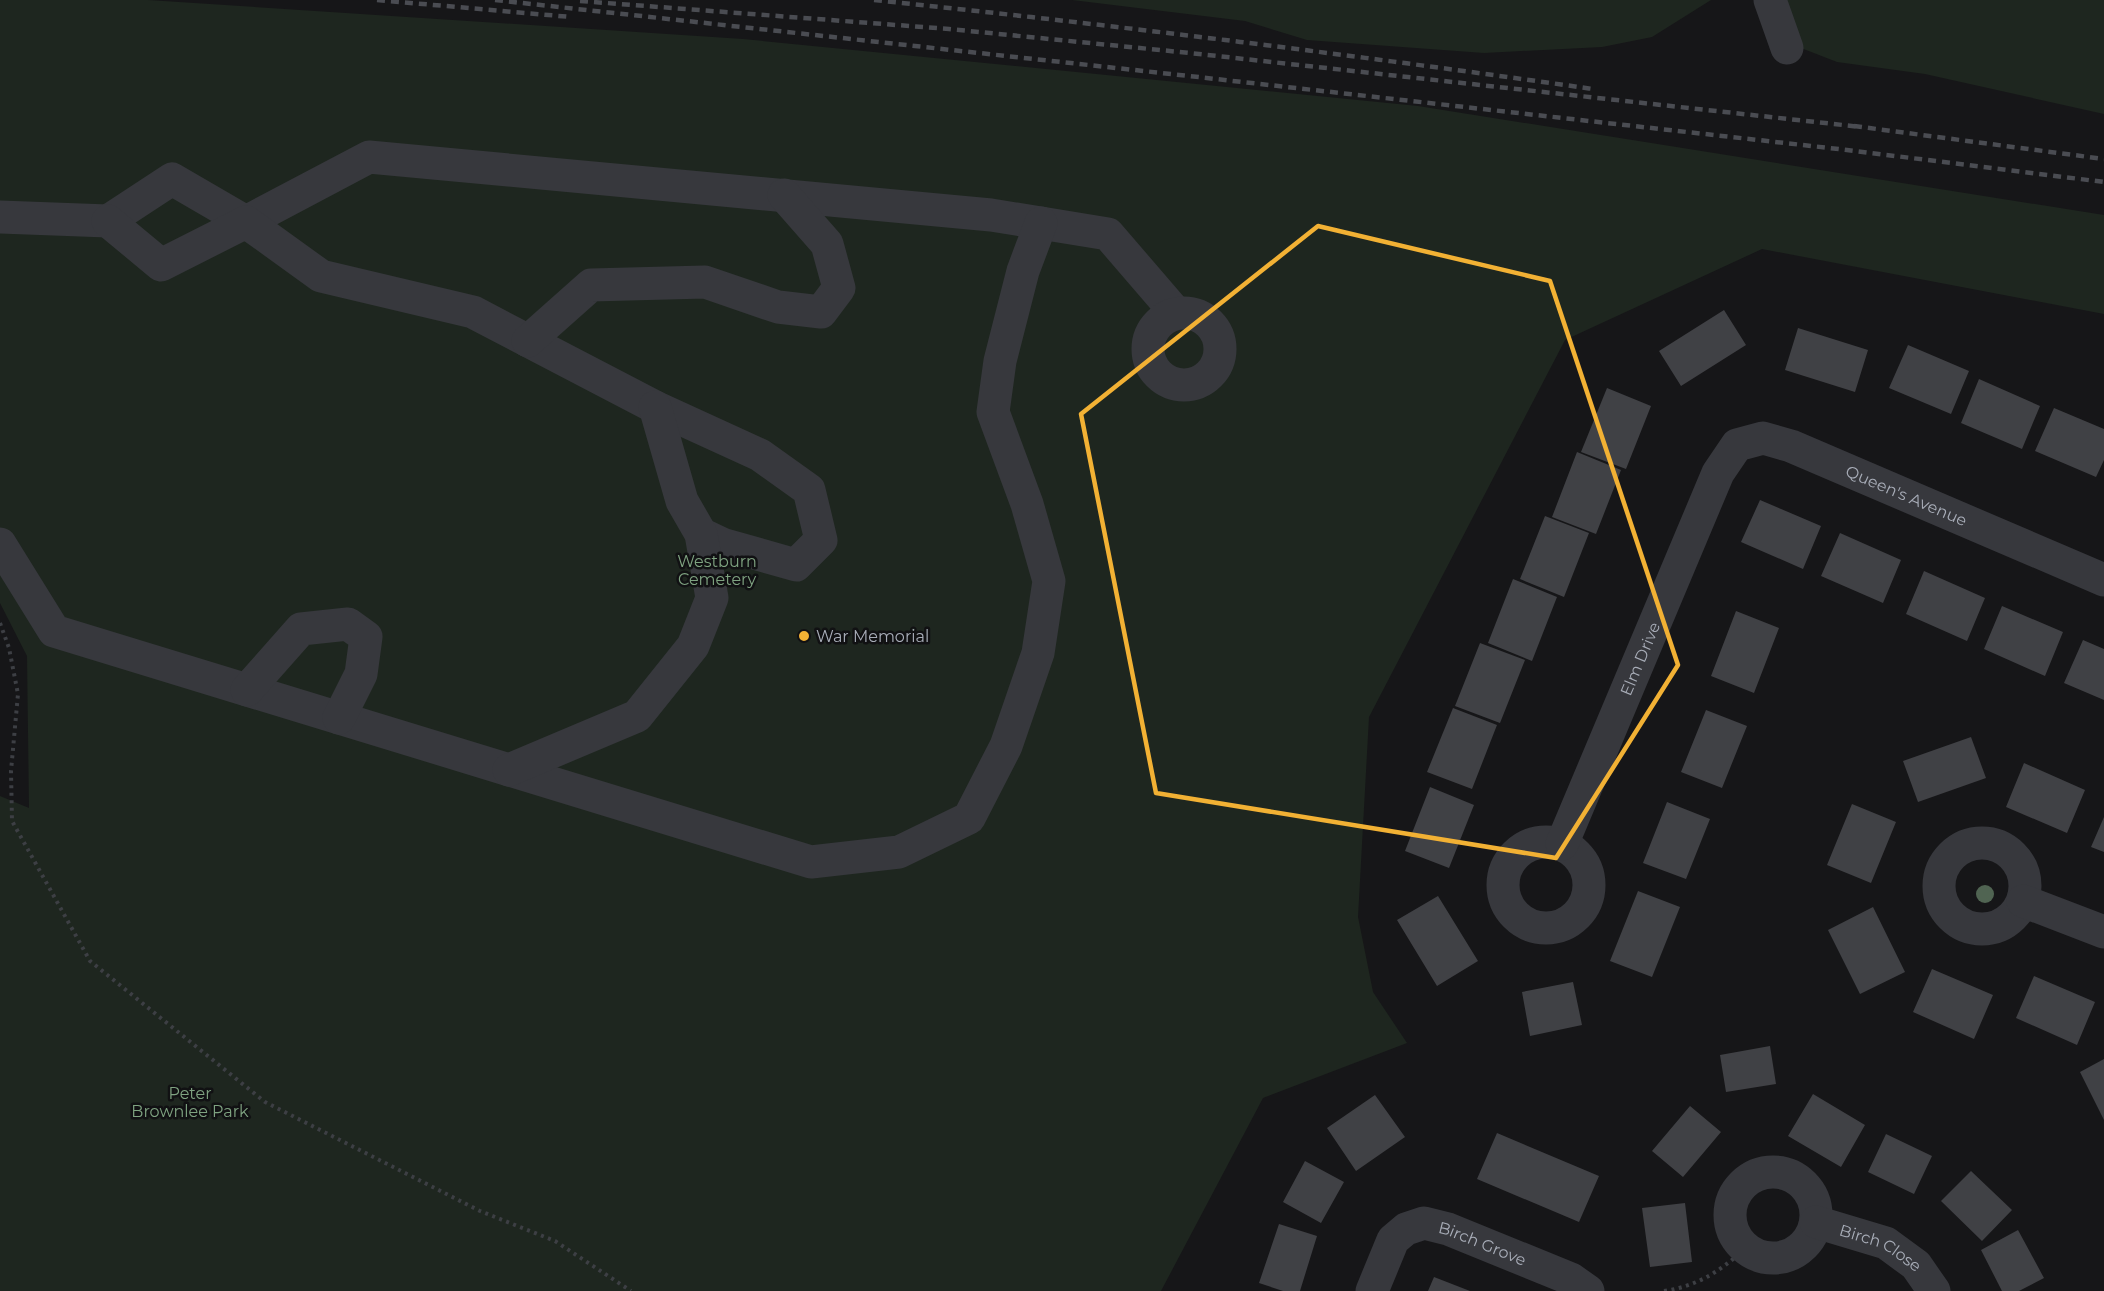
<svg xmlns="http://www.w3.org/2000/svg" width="2104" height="1291" viewBox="0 0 2104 1291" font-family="Montserrat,sans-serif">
	<rect width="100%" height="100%" fill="#161618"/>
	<!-- green -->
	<path fill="#1e261f" d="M0,0H148L743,39L1418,106L2104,215V314L1762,249L1565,340L1369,717L1358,917L1373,992L1407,1043L1263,1098L1161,1291H0V796L29,808L27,656L0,603Z
		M1072,0H1711L1652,37L1602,47L1484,53L1307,40L1245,21Z
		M1786,0H2104V114L1925,74L1837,62L1801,48Z"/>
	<!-- building -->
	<path fill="#404145" d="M1724,310L1746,345L1681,386L1659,351Z
		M1798,328L1868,350L1855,392L1785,370Z
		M1908,345L1969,371L1951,414L1889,388Z
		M1979,379L2040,406L2022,449L1961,423Z
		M1607,388L1651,406L1626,469L1581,452Z
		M2054,408L2104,429V460L2096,477L2035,451Z
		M1577,452L1621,470L1596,534L1552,517Z
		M1760,500L1821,526L1803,569L1741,542Z
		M1545,516L1589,533L1564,597L1520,579Z
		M1840,533L1901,560L1883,603L1821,576Z
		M1924,571L1985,598L1967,641L1906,614Z
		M1513,579L1557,597L1532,661L1488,643Z
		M2002,606L2063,632L2045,676L1984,649Z
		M1736,611L1779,628L1754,693L1711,676Z
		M2083,640L2104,649V700L2064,683Z
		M1480,643L1525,660L1500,723L1455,706Z
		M1453,708L1497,725L1472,789L1427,772Z
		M1706,710L1747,726L1722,788L1681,772Z
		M1971,737L1986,778L1918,802L1903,761Z
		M2024,763L2085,790L2067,833L2006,807Z
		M1430,787L1474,805L1449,868L1405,851Z
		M1667,802L1710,819L1686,879L1643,863Z
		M1852,804L1896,822L1871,883L1827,865Z
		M2104,817V852L2091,847Z
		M1638,891L1680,907L1652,977L1610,961Z
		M1438,896L1478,961L1437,986L1397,920Z
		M1873,907L1905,972L1860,994L1828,930Z
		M1932,969L1993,995L1974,1039L1913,1012Z
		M2034,976L2095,1002L2077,1045L2016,1018Z
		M1573,982L1582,1025L1530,1036L1522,992Z
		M1770,1046L1776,1084L1726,1092L1720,1055Z
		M2104,1059V1120L2080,1072Z
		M1813,1094L1865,1125L1841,1167L1788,1136Z
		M1375,1095L1405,1137L1356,1171L1327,1128Z
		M1690,1106L1721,1132L1683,1177L1652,1151Z
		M1497,1133L1599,1176L1579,1222L1477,1179Z
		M1886,1134L1932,1156L1914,1194L1868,1172Z
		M1305,1161L1344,1182L1321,1223L1283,1202Z
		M1971,1171L2012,1210L1982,1241L1941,1201Z
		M1685,1203L1692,1262L1650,1267L1642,1208Z
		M1279,1224L1317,1236L1300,1291H1283L1259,1283Z
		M2018,1230L2044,1278L2019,1291H2002L1981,1250Z
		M1434,1277L1470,1291H1428Z"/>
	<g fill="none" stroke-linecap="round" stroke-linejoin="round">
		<!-- path -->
		<path stroke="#3d3f44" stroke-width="4" stroke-dasharray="3 4.5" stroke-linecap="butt" d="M0,623L9,648L18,694L11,771L12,821L90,961L265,1102L480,1211L555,1241L631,1291
			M1664,1291C1698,1286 1720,1271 1745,1249"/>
		<!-- minor -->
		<g stroke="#37383d" stroke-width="33">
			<path d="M1770,0L1787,48"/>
			<path d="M0,217L108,221L172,179L246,222L369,157L991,215L1108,234L1176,313"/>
			<path d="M108,221L161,265L246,222L321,276L473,312L655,407L760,455L809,490L821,540L796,565L722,544L701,534"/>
			<circle cx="1184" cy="349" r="36"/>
			<path d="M528,341L591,285L705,282L778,307L821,312L839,288L827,244L784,195"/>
			<path d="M0,544L54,631L811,862L899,852L969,818L1006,746L1038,653L1049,581L1027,504L993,412L1000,361L1023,271L1041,223"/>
			<path d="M247,690L301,629L348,624L366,637L361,674L339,718"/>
			<path d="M509,770L637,716L693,646L712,598L701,534L682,501L655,407"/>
			<circle cx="1546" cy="885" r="43"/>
			<circle cx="1982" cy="886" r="43"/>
			<path id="s1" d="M1562,844L1718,473L1737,445L1763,438L1791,446L2104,580"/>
			<path d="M2023,901L2104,932"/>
			<circle cx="1773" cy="1215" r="43"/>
			<path id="s2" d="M1816,1222L1886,1243L1916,1265L1934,1291"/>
			<path id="s3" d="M1372,1291L1393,1240L1406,1229L1424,1223L1448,1229L1571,1279L1588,1291"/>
		</g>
		<!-- rail -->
		<path stroke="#4a4c52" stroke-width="4.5" stroke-dasharray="8 6" stroke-linecap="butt" d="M377,0L571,17
			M495,0L1189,76L1847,150L2104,182
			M874,0C1114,25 1354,55 1593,89
			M580,1L949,29L1190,53L1861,127
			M1854,126L2104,159"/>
	</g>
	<!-- trees -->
	<circle fill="#506452" cx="1985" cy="894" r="9"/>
	<!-- marked area -->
	<path fill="none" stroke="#f2b134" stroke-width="4.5" stroke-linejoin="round" d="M1318,226L1550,281L1678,665L1556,858L1156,793L1081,414Z"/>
	<!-- markers -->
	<circle fill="#f2b134" stroke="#111113" stroke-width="2" cx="804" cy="636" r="6"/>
	<g text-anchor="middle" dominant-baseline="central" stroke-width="5" stroke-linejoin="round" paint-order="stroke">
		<!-- street labels -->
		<g font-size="16" fill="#a8adb8" stroke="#111113">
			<text stroke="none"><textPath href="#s1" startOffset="618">Queen's Avenue</textPath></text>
			<text stroke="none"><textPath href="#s1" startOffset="201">Elm Drive</textPath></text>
			<text stroke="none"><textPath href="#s3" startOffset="153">Birch Grove</textPath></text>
			<text stroke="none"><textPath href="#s2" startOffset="70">Birch Close</textPath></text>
		</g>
		<!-- park labels -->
		<g font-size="16" fill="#7fa381" stroke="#111113">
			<text x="717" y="561">Westburn<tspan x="717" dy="18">Cemetery</tspan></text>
			<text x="190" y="1093">Peter<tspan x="190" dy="18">Brownlee Park</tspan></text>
		</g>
		<!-- poi labels -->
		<g font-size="16" fill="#a8adb8" stroke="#111113" text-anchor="start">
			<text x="816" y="636">War Memorial</text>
		</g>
	</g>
</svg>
